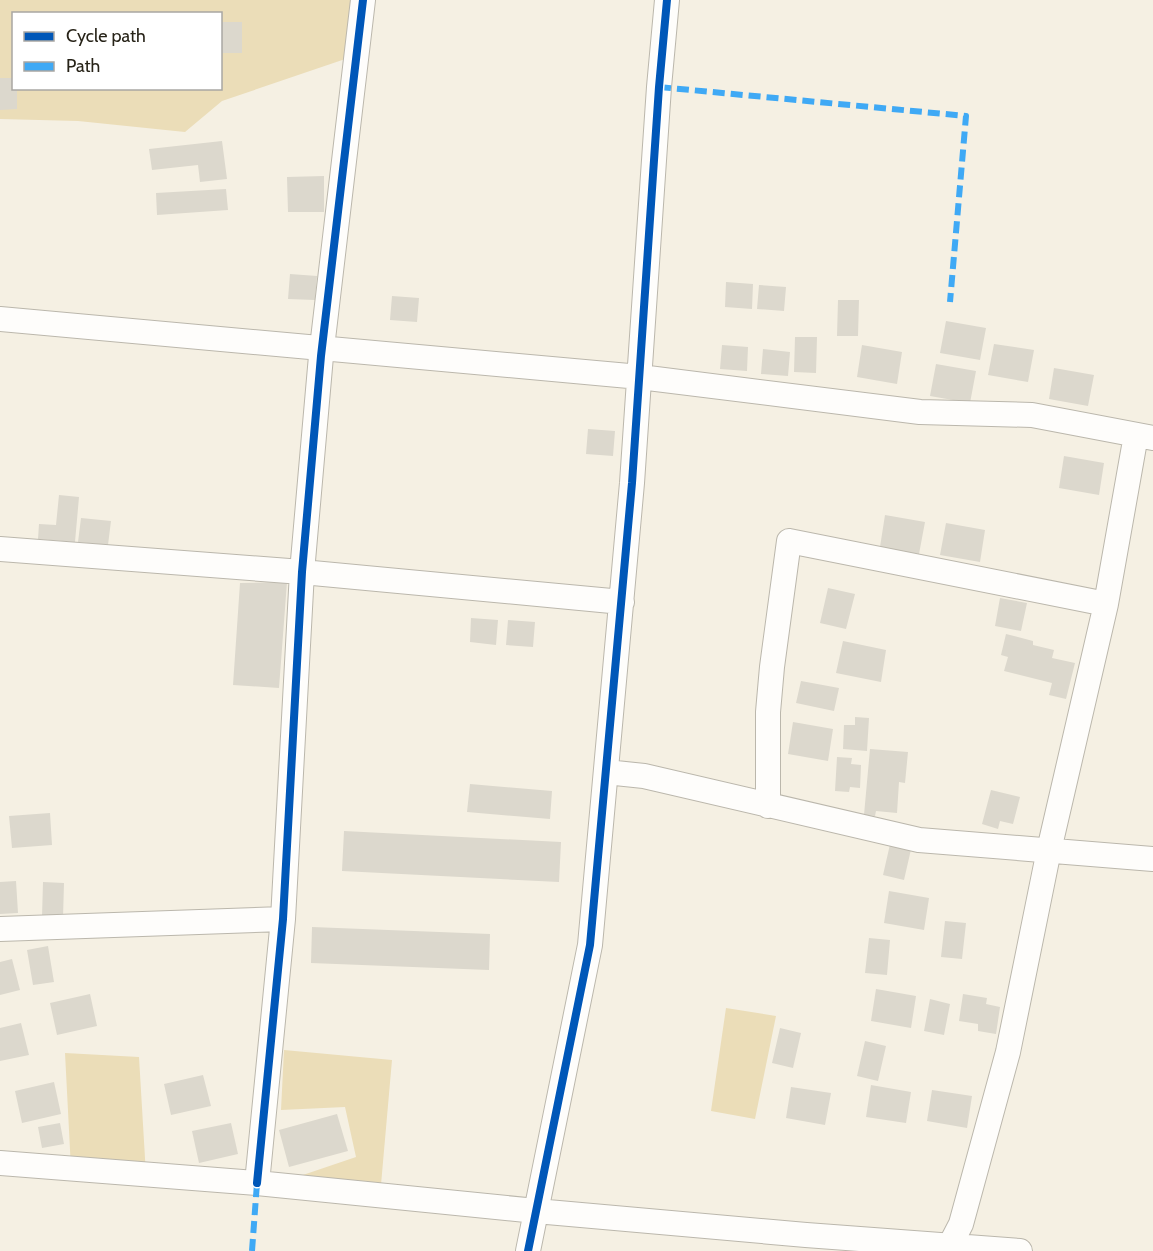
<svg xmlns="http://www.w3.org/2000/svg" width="1153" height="1251" viewBox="0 0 1153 1251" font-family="Cabin,sans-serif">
	<rect width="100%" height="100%" fill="#f5f0e3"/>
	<!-- green -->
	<path fill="#ebddb8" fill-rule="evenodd" d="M0,0H363L357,55L222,101L185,132L78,121L0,119ZM14,14H220V88H14Z
		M726,1008L776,1016L755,1119L711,1111Z
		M284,1050L392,1060L380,1196L297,1177L356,1157L345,1107L281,1110Z
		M65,1053L139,1057L146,1175L71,1169Z"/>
	<!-- building -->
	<path fill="#dcd8cd" d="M220,22H242V53H220Z
		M0,78H14V88H17V109L0,110Z
		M222,141L227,179L200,182L198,165L152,170L149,149Z
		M324,176V212H288L287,177Z
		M226,189L228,210L157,215L156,193Z
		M290,274L317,276L315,300L288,299Z
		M726,282L753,284L752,309L725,307Z
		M759,285L786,287L784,311L757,309Z
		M392,296L419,298L417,322L390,320Z
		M838,300H859L858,336H837Z
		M946,321L986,328L980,360L940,353Z
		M795,337H817L816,373L794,372Z
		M994,344L1034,350L1028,382L988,375Z
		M722,345L748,347L747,371L720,369Z
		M862,345L902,352L897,384L857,377Z
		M763,349L790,352L788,376L761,374Z
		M936,364L976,371L970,403L930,396Z
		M1054,368L1094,375L1088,406L1049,399Z
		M588,429L615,431L613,456L586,454Z
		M1064,456L1104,463L1099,495L1059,488Z
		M59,495L79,497L75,542L38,539L39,524L56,525Z
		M885,515L925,522L919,554L880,547Z
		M81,518L111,521L108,545L78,542Z
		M946,523L985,530L980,562L940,555Z
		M287,582L279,688L233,685L240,583Z
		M828,588L855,594L846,629L820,623Z
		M1000,598L1027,603L1021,631L995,626Z
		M471,618L498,620L496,645L470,642Z
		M508,620L535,622L533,647L506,645Z
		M1006,634L1033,641V645L1054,650L1052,658L1075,663L1066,699L1049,695L1052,683L1004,671L1008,657L1001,655Z
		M843,641L886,650L881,682L836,673Z
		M801,681L839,688L834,711L796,703Z
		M855,717L869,718L867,751L843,749L844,725H855Z
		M793,722L833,729L828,761L788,754Z
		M870,749L908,752L905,783L899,782L897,813L876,811L875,816L864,815Z
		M837,757L852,758L851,764L861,765L860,788L850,787L849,792L835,791Z
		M470,784L552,791L550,819L467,812Z
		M991,790L1020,797L1013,824L1000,821L998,829L982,824Z
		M50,813L52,845L12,848L9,816Z
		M344,831L561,842L559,882L342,871Z
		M891,840L912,845L904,880L883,875Z
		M16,881L18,913L0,914V882Z
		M43,882L64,883L63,918L42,917Z
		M889,891L929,898L924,930L884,923Z
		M945,921L966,923L962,959L941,957Z
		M312,927L490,934L489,970L311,963Z
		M869,938L890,940L887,975L865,973Z
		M48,946L54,982L33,985L27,950Z
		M12,959L20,990L0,995V962Z
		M876,989L916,996L911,1028L871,1021Z
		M90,994L97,1026L57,1035L50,1003Z
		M963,994L987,998L986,1004L1000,1007L996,1034L978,1031V1024L959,1021Z
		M930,999L950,1004L944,1035L924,1031Z
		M21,1023L29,1055L0,1061V1028Z
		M780,1028L801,1033L793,1068L772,1063Z
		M865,1041L886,1046L878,1081L857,1076Z
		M203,1075L211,1106L171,1115L164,1084Z
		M54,1082L61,1114L22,1123L15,1091Z
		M871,1085L911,1092L906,1123L866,1117Z
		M791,1087L831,1093L825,1125L786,1118Z
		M932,1090L972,1096L967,1128L927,1121Z
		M337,1114L348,1151L289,1167L279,1130Z
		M60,1123L64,1144L42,1148L38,1127Z
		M231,1123L238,1154L199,1163L192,1131Z"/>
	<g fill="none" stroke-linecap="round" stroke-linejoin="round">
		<defs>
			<path id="minor" d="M0,319L640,377L920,412L1032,415L1153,438
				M0,549L302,572L622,602
				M606,772L644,776L919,840L1153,859
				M768,806V712L772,667L789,541L1106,604
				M0,929L283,919
				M0,1163L257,1183L536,1211L806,1235L1020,1251
				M257,1183L283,919L302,572L321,356L363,0
				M528,1251L590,945L632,483L659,87L667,0
				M947,1251L961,1224L1008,1052L1049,850L1106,604L1136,435"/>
		</defs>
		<!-- minor casing -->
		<use href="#minor" stroke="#bbb7ac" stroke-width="26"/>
		<!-- minor -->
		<use href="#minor" stroke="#fefdfb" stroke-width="24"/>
		<!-- quiet -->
		<path stroke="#3fa9f5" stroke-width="6" stroke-dasharray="12 6" stroke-linecap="butt" d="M659,87L966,116L950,302
			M252,1251L257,1183"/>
		<defs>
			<path id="cycleway" d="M257,1183L283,919L302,572L321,356L363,0
				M528,1251L590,945L632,483L659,87L667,0"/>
		</defs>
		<!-- cycleway casing -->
		<use href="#cycleway" stroke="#fff" stroke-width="11"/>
		<!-- cycleway -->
		<use href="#cycleway" stroke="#0057b8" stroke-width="8"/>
	</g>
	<!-- legend -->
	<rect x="12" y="12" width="210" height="78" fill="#ffffff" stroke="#a9a7a3" stroke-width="1.5"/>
	<rect x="24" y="32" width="30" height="9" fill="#0057b8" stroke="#a9a7a3" stroke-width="1.5"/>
	<text x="66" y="42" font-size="18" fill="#272318">Cycle path</text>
	<rect x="24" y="62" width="30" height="9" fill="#3fa9f5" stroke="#a9a7a3" stroke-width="1.5"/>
	<text x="66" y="72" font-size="18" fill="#272318">Path</text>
</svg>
